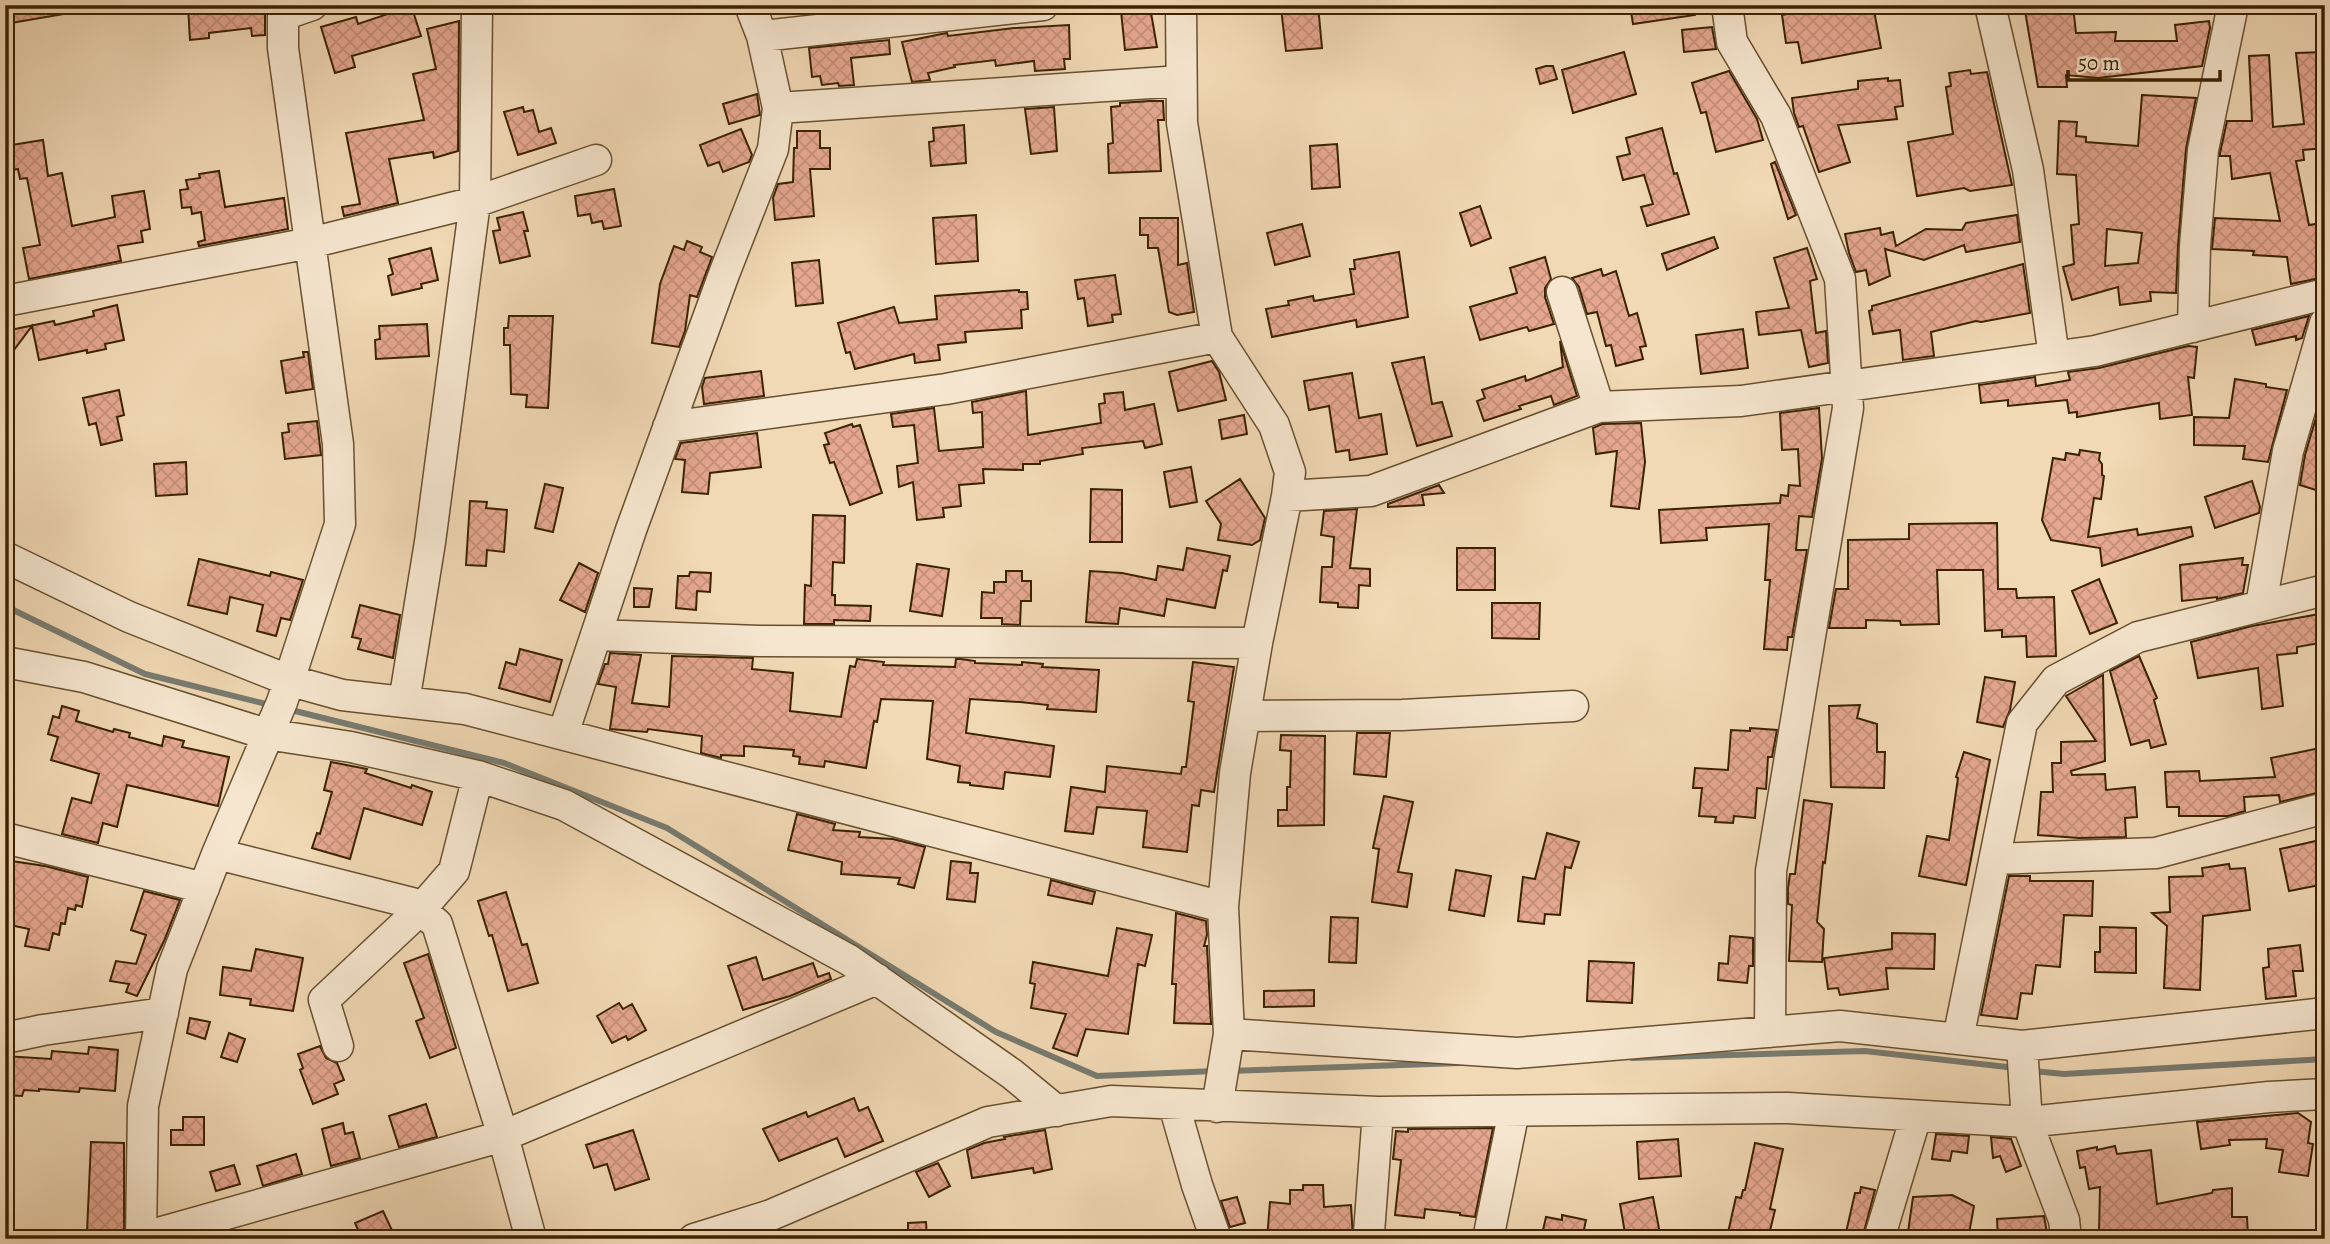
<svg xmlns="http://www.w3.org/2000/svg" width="2330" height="1244" viewBox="0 0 2330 1244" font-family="Alegreya,serif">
	<defs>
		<pattern id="building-cross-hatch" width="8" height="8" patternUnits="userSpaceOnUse" patternTransform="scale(1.75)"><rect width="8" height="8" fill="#e5a790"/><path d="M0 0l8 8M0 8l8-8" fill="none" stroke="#c58f7b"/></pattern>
	</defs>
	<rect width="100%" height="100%" fill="#f1d9b5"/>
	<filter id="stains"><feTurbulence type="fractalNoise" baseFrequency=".00286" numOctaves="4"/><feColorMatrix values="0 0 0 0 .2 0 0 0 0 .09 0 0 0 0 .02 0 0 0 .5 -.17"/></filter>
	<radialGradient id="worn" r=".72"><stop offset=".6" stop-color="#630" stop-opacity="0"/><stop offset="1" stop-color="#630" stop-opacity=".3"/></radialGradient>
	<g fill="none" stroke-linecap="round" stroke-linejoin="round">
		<!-- stream -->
		<path stroke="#787b70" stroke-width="6" d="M5,606L145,674L270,705
			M287,709L504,763L667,828L996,1032L1097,1076L1215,1071
			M1632,1058L1865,1051L2016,1068
			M1230,1071L1460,1063
			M2033,1071L2064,1074L2325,1059"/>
	</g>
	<!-- building -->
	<path fill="url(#building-cross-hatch)" stroke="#3b2202" stroke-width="2" fill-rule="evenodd" d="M5,5H64V14L5,24Z
		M193,5H265V35L252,36L251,28L209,33V38L190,40L188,6Z
		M398,5H411L421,36L352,56L355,67L335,73L321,27L356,17L358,24L388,14L386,9Z
		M804,5H870V7L805,14Z
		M1318,5L1322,48L1286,51L1281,8Z
		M1630,5H1694L1695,15L1633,24Z
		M1838,5H1873L1881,48L1802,63L1798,42L1786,43L1782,15Z
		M2024,5H2056L2057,8L2073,6L2076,33L2116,32L2115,41H2177L2175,25L2209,21L2210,28L2202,66L2098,78L2066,75L2067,87H2038Z
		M1150,7L1157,47L1125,50L1121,11Z
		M459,21L458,151L434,158L433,152L389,159L398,203L344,216L342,207L360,204L346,133L424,120L413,74L436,69L427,29Z
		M1069,25L1070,59H1064L1065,69L1035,71L1034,61L996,66L995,60L954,65L955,67L928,73L930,80L912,82L902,42L947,33L948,36L1014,28Z
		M1712,27L1716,49L1684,52L1682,30Z
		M889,40L890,54L851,58L854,85L839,86L838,83L822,85L820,76L812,77L809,48Z
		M1624,52L1636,94L1573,113L1562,70Z
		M2325,52V148L2303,150L2304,160L2296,161L2309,225L2322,223L2325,245V277L2291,284L2287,257L2253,255L2254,251L2212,249L2215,218L2280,221L2270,173L2232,179L2230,156H2220V153L2227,121H2252L2249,56L2269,55L2273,127L2304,124L2296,53Z
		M1546,66H1553L1557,79L1540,84L1536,69Z
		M1970,70L1971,74L1987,72L2012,185L1970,191L1964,188L1917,196L1908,142L1953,134L1946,87L1951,86L1949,73Z
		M1729,71L1757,119L1763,140L1716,152L1706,112L1701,113L1692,83Z
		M1888,78V81L1900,80L1903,106L1895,107L1897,119L1838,125L1850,162L1819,172L1803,126L1799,127L1794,113L1792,98L1858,89V81Z
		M757,94L760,115L729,124L723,104Z
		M2142,95L2196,98L2186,149L2178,245L2176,293L2150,292L2151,301L2120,305L2118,287L2072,300L2063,267L2074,264L2071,225L2079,224L2076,175L2057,174L2059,121L2077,122L2076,136L2086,137V142L2138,146ZM2107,229L2142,233L2138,263L2105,266Z
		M1150,101H1163L1164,120H1158L1161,171L1109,173L1108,144L1113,143L1111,107L1120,106V103Z
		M523,107L524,112L533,110L539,132L551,128L556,143L518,155L504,112Z
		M1054,107L1057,151L1031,154L1025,109Z
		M964,125L966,163L931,166L929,142L934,141L933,128Z
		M1662,128L1674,174L1677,173L1689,214L1647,226L1641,207L1653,204L1644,175L1623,180L1617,157L1630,154L1626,138Z
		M741,129L752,155L749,162L723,172L719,162L708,166L700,145Z
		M797,131H820V148H830V169H810L814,216L775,220L773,198L778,184L793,182L794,148H797Z
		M43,140L48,176L62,173L72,226L115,217L112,196L144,191L150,229L141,231L143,242L118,246L121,261L29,279L23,248L40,245L27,178L20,179L18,169L7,171L5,146Z
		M1337,144L1340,187L1312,189L1310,146Z
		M1775,162L1796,215L1788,219L1771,164Z
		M219,171L225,207L284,198L288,229L199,246L198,242L205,240L201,212L192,214L191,207L182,208L180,190L188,189L186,180L200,178L199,174Z
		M614,189L621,226L604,229L602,221L592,223L590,214L578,216L575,196Z
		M1480,206L1491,238L1471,246L1460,213Z
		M523,212L528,231H524L530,256L500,263L493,231L500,230L497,218Z
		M976,215L978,261L936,264L933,218Z
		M2017,215L2020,242L1966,252L1964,245L1924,260L1885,249L1890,276L1869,285L1866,270L1856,272L1849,253L1845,234L1880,228L1881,235L1893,232L1896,246L1926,229L1962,230L1966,223Z
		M1140,218H1178V265L1187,263L1194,312L1177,315L1169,312L1158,248H1148V235H1140Z
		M1302,224L1310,256L1275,265L1267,233Z
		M1714,237L1718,248L1667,270L1662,254Z
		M687,241L702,247L700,252L712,257L697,297L690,295L685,331L679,347L652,343L660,284L674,246L684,250Z
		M431,248L438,280L421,284L422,288L392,295L388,276L393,274L389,259Z
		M1807,248L1817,279L1810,281L1816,333L1826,331L1828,363L1809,367L1801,330L1759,335L1756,312L1789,308L1774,258Z
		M1399,252L1408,317L1357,327L1356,320L1272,337L1266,309L1289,305L1288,301L1313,296L1314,301L1354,294L1350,269H1355L1354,260Z
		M1545,257L1551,279L1545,288V297L1554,324L1529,331L1527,327L1480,340L1470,307L1517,293L1510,268Z
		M819,260L823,303L796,306L792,263Z
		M2023,264L2030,313L1981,322L1976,321L1931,332L1934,356L1903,360L1900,330L1873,334L1869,311L1872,310V306Z
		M1601,269L1603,276L1616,271L1629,316L1637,313L1646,346L1640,347L1643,359L1616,366L1611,345L1606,346L1597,312L1587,314L1579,287L1572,278Z
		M1115,275L1121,314L1112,315L1113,322L1088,326L1084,298L1078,299L1075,280Z
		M1019,290V292H1027L1028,309L1021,310L1022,328L965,332L966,342L938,345L940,360L915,363L914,354L855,369L850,352L846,353L838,323L894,307L899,323L937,319L935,296Z
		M117,305L124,340L105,344L106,349L87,353V350L39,360L32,326L5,362V331L54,321L55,325L94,316L93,311Z
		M509,316H553L548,408L526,407L527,395L511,394L510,345H504V328H508Z
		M2309,316L2302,338L2296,340V336L2256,345L2252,330Z
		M427,324L429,356L376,359L375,340L380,339L379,326Z
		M1743,329L1748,368L1701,374L1696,335Z
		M1560,341L1577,396L1554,405L1551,396L1519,406L1521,409L1484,421L1477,401L1485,398L1482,390L1525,376L1526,381L1563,367Z
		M2188,346L2197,347L2194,378L2188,377L2192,415L2160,419L2159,403L2077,417V412L2069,413L2067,400L2008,406V400L1981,403L1979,385L2035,377L2036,386L2070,380L2068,372L2099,368Z
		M303,352H308L313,389L286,393L281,361L304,357Z
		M1424,357L1432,404L1442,402L1452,436L1417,446L1392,363Z
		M1212,361L1219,372L1226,400L1178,411L1169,372Z
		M761,371L764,396L704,404L702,387L705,378Z
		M1352,373L1359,418L1381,414L1387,454L1350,460L1349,450L1336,452L1329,406L1309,410L1304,381Z
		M2235,379L2266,384V387L2287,390L2268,462L2243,459L2245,446L2194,445V417L2229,418Z
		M2325,387V493L2300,485L2305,455Z
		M119,390L124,415L117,417L122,440L101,445L96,423L89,425L83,398Z
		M1026,391L1028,435L1101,423L1099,404L1105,403L1104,394L1123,392L1125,410L1154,404L1162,444L1145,448L1143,441L1082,448L1083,454L1040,461V464H1023V470L983,469L984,483L959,485L961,506L943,508L944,517L917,520L913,482L899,487L897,466L918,463L914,425L893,427L891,414L934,408L939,451L983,447L982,412L973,413L972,402Z
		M1819,408L1822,459L1812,517L1799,516L1796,550H1807L1792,637H1788L1787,650L1764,649L1770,580H1765L1769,524L1706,528L1707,540L1661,543L1659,510L1780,503L1781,495L1788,496L1789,485L1800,486L1798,449L1782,450L1780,413Z
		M1244,415L1247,434L1222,439L1219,420Z
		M317,421L321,455L285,459L282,433L289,432L288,424Z
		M1641,423L1645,462L1639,509L1611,506L1617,451L1596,454L1593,428L1602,424Z
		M852,424L853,427L860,425L882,493L850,505L834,462L830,463L824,445L829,444L825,433Z
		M757,433L761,467L710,473L708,494L682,492L685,460L675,459L681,443Z
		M2080,450L2100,453L2099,460L2102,464V475L2104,476L2101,499L2094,498L2088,537L2137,529L2138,535L2191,527L2193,536L2102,566L2100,548L2051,540L2042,520L2053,458L2065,460L2066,453L2079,455Z
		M186,462L187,494L156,496L154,464Z
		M1191,467L1197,502L1170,507L1164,472Z
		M1240,479L1265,518L1260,540L1252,545L1218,540L1221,524L1206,501Z
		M2252,481L2260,507L2259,513L2215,528L2205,497Z
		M545,484L563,488L553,532L535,528Z
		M1439,485L1444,493L1422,495L1424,505L1388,507V504Z
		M1091,489L1122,490V542H1090Z
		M470,501L487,502L486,508L507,510L504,552L487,550L486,566L466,565Z
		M1357,509L1350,568L1370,569V586L1359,585L1358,608L1338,607V603L1320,602L1322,567H1332L1334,537L1321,535L1324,511Z
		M813,515L845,516L844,563L833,562L832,595H835V605L871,606L870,621L834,620V624H804L805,585L811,586Z
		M1997,523L1998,589H2016L2017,598L2054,597L2056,656L2027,657L2026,636L2002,637V630L1985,631L1983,570H1937L1939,624L1901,625L1900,621L1866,620V628H1829L1836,589H1848V540L1909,539V524Z
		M1187,548L1230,556L1227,571L1223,570L1215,608L1167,599L1164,616L1120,608L1118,624L1086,622L1090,571L1122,573L1156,580L1158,566L1183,570Z
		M1457,548H1495V590H1457Z
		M2243,558L2242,565H2248L2243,593L2217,599V597L2182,601L2180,565Z
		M199,559L270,576L271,572L303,580L290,620L281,618L276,636L257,631L263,605L230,597L227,614L188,605Z
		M579,563L598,573L585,612L560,600Z
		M917,564L949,569L942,616L910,611Z
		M1006,571H1022V581H1031V601H1021L1020,625L1002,624V618H981L982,592L994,593V582H1006Z
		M690,572L711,573L710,592L697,591L696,610L676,608L678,576H689Z
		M2099,579L2117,623L2090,634L2072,591Z
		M634,588L652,589L649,607H634Z
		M1492,603H1540L1539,639L1492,638Z
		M360,605L400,615L393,658L358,649L361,639L352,637Z
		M2325,613V642L2297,647V653L2277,655L2283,706L2262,709L2258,668L2198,678L2191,642L2252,626Z
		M520,649L562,660L550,702L499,688L506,662L516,665Z
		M610,653L641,655L632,703L669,707L672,656L753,658L752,669L793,673L790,711L841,717L850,666L855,667L857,659L884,662L883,665L955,667L956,659H961L975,661V663L1022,665V662L1043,664L1042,667L1099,670L1096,712L1047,709L1048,705L1020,702L970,699L966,733L1054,746L1050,777L1005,772L1003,789L970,785V783L958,782L960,766L927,759L933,701L881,699L877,722L874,721L866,768L825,761L824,767L799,764L800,757L793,756L794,750L744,746V756L721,755V758L701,753L702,736L648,729L647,732L610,729L616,687L598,684L605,664H608Z
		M2139,656L2157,698L2154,700L2166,744L2151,748L2149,740L2131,745L2110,671Z
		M1193,662L1234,667L1214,792L1201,790L1199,806L1192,805L1187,852L1143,847L1147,811L1097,807L1093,834L1065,831L1071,787L1105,792L1107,766L1181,774L1182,767H1186L1194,702L1188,701Z
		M2103,675L2105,761L2071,771L2072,775L2105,774L2106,790L2135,787L2137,817L2125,818L2126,837L2079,838L2038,835L2041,792H2053L2052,763H2061V742L2096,741L2066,696Z
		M1985,677L2015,682L2010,710L2003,727L1977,722Z
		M1860,705L1857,718L1877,724V752H1885L1884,788L1831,787L1829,706Z
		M62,706L79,711L76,721L113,732L114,729L130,733L129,737L162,746L164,736L184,741L182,747L229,757L218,806L127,785L117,827L103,823L98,843L62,834L72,798L91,803L99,774L51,760L58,737L48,734L53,716L59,718Z
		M1750,728L1777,730L1772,757H1768L1766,789L1757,788L1755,818L1734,816L1733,823L1715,822L1716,817L1699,816L1702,788H1693L1695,768L1728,770L1731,730L1750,731Z
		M1357,733H1390L1386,777L1354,774Z
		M1281,735L1325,736L1324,825L1278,826V810H1287V787H1290L1291,751L1280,750Z
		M2325,747V791L2280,802L2279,795L2244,797L2245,811L2228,816H2179V807H2167L2165,772L2199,771L2200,781L2275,777L2271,758Z
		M1964,752L1990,760L1966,885L1919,876L1927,836L1949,840L1958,778L1956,777Z
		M331,762L367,769L365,773L411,788L412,785L432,792L422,825L364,808L350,859L312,848L317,833L320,834L332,792L324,790Z
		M1384,796L1413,802L1398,872L1412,874L1407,907L1372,902L1379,849L1373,848Z
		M1804,800L1832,804L1825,863L1823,862L1817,922L1824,929L1822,962L1789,961L1792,905L1788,904V888L1790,874H1795Z
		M797,814L835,824L833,830L860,832L859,837L893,839L925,847L914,888L898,884L900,878L841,874L842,862L788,850Z
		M1547,833L1579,842L1571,868L1565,867L1560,915L1545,914L1544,924L1518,921L1523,877L1535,879Z
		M2320,840L2325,861V884L2289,891L2280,849Z
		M5,860L45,866L88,877L82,907L76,905L75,910L68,908L65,924L61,923L59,935L53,933L49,950L25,946L29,929L5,924Z
		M951,861L971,863L970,873H978L975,902L947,899Z
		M2229,864L2230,869L2245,868L2250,910L2203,916L2200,990L2164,988L2167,926L2152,913L2170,912L2169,877L2203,876L2202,868Z
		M1456,870L1491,876L1484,916L1449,910Z
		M2009,876H2030V881H2093L2092,916L2064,915L2060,967L2036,965L2032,994L2021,993L2017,1019L1981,1015Z
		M1051,880L1095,892L1092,904L1048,895Z
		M144,891L180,900L164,941L137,996L126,992L129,984L110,981L116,961L136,964L146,935L131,930Z
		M506,892L522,945L527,944L538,983L508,991L492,935L489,936L478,901Z
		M1176,913L1206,921L1207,935L1204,946H1207L1211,1024L1174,1023L1176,984H1172Z
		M1331,917L1358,918L1356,963L1329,962Z
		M2100,927L2136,928V973L2095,972V952H2100Z
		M1117,928L1152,935L1145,966L1138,964L1128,1034L1086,1029L1077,1056L1053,1048L1066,1014L1031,1008L1035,984L1030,983L1033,962L1108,976Z
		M1892,933L1935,934L1934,969L1886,968L1888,989L1840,995L1838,988L1828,989L1824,958L1892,949Z
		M1730,936L1753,938V966H1749L1747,983L1718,980L1719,963L1728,964Z
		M2300,945L2303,971H2293L2296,996L2266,999L2263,968L2269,967L2268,949Z
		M256,949L303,958L293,1011L250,1005L251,999L220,995L223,967L251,971Z
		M428,954L456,1048L430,1058L416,1021L424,1018L404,963Z
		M756,957L763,980L813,963L818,977L829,973L831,979L790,996L743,1010L728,966Z
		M1589,961L1634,963L1632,1003L1587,1001Z
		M1314,990V1006L1264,1007V991Z
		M619,1003L623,1009L632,1004L646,1030L628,1040L626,1036L612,1043L597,1016Z
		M190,1018L210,1022L205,1039L187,1033Z
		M229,1033L245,1039L237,1062L221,1057Z
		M320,1046L326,1058L337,1063L344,1080L334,1084L338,1094L313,1104L300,1070L303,1068L298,1054Z
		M89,1047L118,1050L115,1091L80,1088L79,1092L39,1089V1091L24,1090L22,1096L5,1095V1056L51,1059L52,1051L88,1054Z
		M854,1098L859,1111L868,1107L883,1141L845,1157L837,1138L779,1161L763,1129L806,1112L808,1117Z
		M426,1104L437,1137L399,1147L389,1116Z
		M2298,1113L2311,1122L2308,1143L2313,1144L2308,1176L2279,1172L2283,1150L2266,1148L2267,1139L2229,1140L2230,1145L2201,1149L2197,1122Z
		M183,1117H204V1145H171V1130H183Z
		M343,1123L345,1134L353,1132L360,1158L331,1166L322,1129Z
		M1493,1128L1475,1217L1460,1215V1213L1425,1209L1424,1218L1395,1215L1401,1160L1393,1159L1396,1131L1408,1132V1129Z
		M633,1130L649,1179L615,1190L607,1164L594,1168L586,1145Z
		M1045,1130L1052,1169L1034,1173L1033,1168L972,1178L967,1150L984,1143L1005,1139L1004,1137Z
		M1936,1134L1969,1136L1967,1153L1952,1151L1950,1161L1932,1159Z
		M1991,1137L2011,1139L2021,1166L2006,1172L2000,1156L1993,1158Z
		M1678,1139L1681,1176L1639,1179L1637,1142Z
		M91,1142L124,1143V1232H87Z
		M1755,1143L1783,1149L1770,1209L1775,1210L1768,1239L1727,1237L1736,1197L1741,1198L1743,1190H1745Z
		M2115,1146L2117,1154L2151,1150L2157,1204L2212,1193L2213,1190L2232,1188V1217H2247L2248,1236L2216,1239H2142L2141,1232L2120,1239L2116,1233H2099L2100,1187L2089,1189L2085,1167L2080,1168L2077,1151L2097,1147V1150Z
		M296,1154L302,1174L263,1186L257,1166Z
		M938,1163L950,1186L929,1197L916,1172Z
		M234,1165L240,1184L216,1191L210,1172Z
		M1303,1185H1323L1324,1207L1351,1205L1353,1239H1328V1232L1287,1233L1286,1239H1267L1270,1202L1290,1204V1190H1303Z
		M1861,1187L1875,1190L1862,1239L1845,1237L1855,1193H1860Z
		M1952,1195L1974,1206L1968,1239H1907L1913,1197Z
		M1237,1197L1245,1223L1230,1227L1221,1201Z
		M1653,1197L1661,1239H1626L1620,1204Z
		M383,1211L396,1239H362L355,1223Z
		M1562,1215L1586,1220L1582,1239H1541L1546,1217L1562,1220Z
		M2044,1216L2048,1239H1998L1997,1219Z
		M926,1222L927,1238L908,1239V1223Z"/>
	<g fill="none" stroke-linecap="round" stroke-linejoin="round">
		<defs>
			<path id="minor" d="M1181,5L1182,123L1217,337L1274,425L1290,472L1287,496L1257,643L1235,773L1223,907L1229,1034L1217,1107
				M1727,5L1732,42L1776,116L1840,279L1848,408L1771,871L1770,1032
				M1990,5L2028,170L2054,357
				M283,15L312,5
				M762,36L1043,5
				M778,108L1181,81
				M1562,292L1599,407
				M5,301L310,243L475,202L596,160
				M2193,327L2195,246L2203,150L2233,5
				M668,427L946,389L1217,337
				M1287,496L1371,491L1599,407L1741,401L2095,351L2325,294
				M5,557L129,617L288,680L342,695L465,709L1223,907
				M2261,605L2288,451L2325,323
				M596,635L759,641L1257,643
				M5,662L84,677L266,734L351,747L478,776L564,805L849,960L1012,1074L1057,1111
				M404,702L430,542L475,202L477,5
				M1245,716L1402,715L1573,706
				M563,734L631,530L724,274L773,149L778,108L762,36L750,5
				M5,838L204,888
				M217,854L412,903L437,924L503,1136L531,1239
				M1995,859L2156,853L2325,808
				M1229,1034L1517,1053L1840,1026L2022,1046L2325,1013
				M5,1038L43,1030L163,1013
				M1958,1039L2022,723L2056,680L2138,637L2325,590
				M338,1046L324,1000L420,910L454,871L478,776
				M2022,1046L2027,1122L2064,1220L2066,1239
				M1174,1105L1197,1185L1216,1239
				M1369,1233L1378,1112
				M141,1238L503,1136L877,979
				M141,1239L143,1106L172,969L217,854L282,702L340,524L338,444L283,48V5
				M694,1239L771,1215L988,1122L1111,1101L1378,1112L1788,1108L2027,1122L2269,1097L2325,1094
				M1488,1239L1514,1111
				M1879,1239L1916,1116"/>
		</defs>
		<!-- minor casing -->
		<use href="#minor" stroke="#68502f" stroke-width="33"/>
		<!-- minor -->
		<use href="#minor" stroke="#f6e6cf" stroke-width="30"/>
	</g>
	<!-- margin -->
	<rect width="2330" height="1244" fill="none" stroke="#f1d9b5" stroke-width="28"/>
	<rect x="7" y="7" width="2316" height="1230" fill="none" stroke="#3b2202" stroke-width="3.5"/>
	<rect x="14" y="14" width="2302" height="1216" fill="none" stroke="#3b2202" stroke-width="2"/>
	<!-- scale -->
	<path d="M2068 70v10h152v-10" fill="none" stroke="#3b2202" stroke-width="3.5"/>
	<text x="2078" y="70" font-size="21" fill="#3b2202" stroke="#f6e6cf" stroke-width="5" paint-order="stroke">50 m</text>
	<rect width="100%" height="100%" filter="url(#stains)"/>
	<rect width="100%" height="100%" fill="url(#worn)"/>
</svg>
